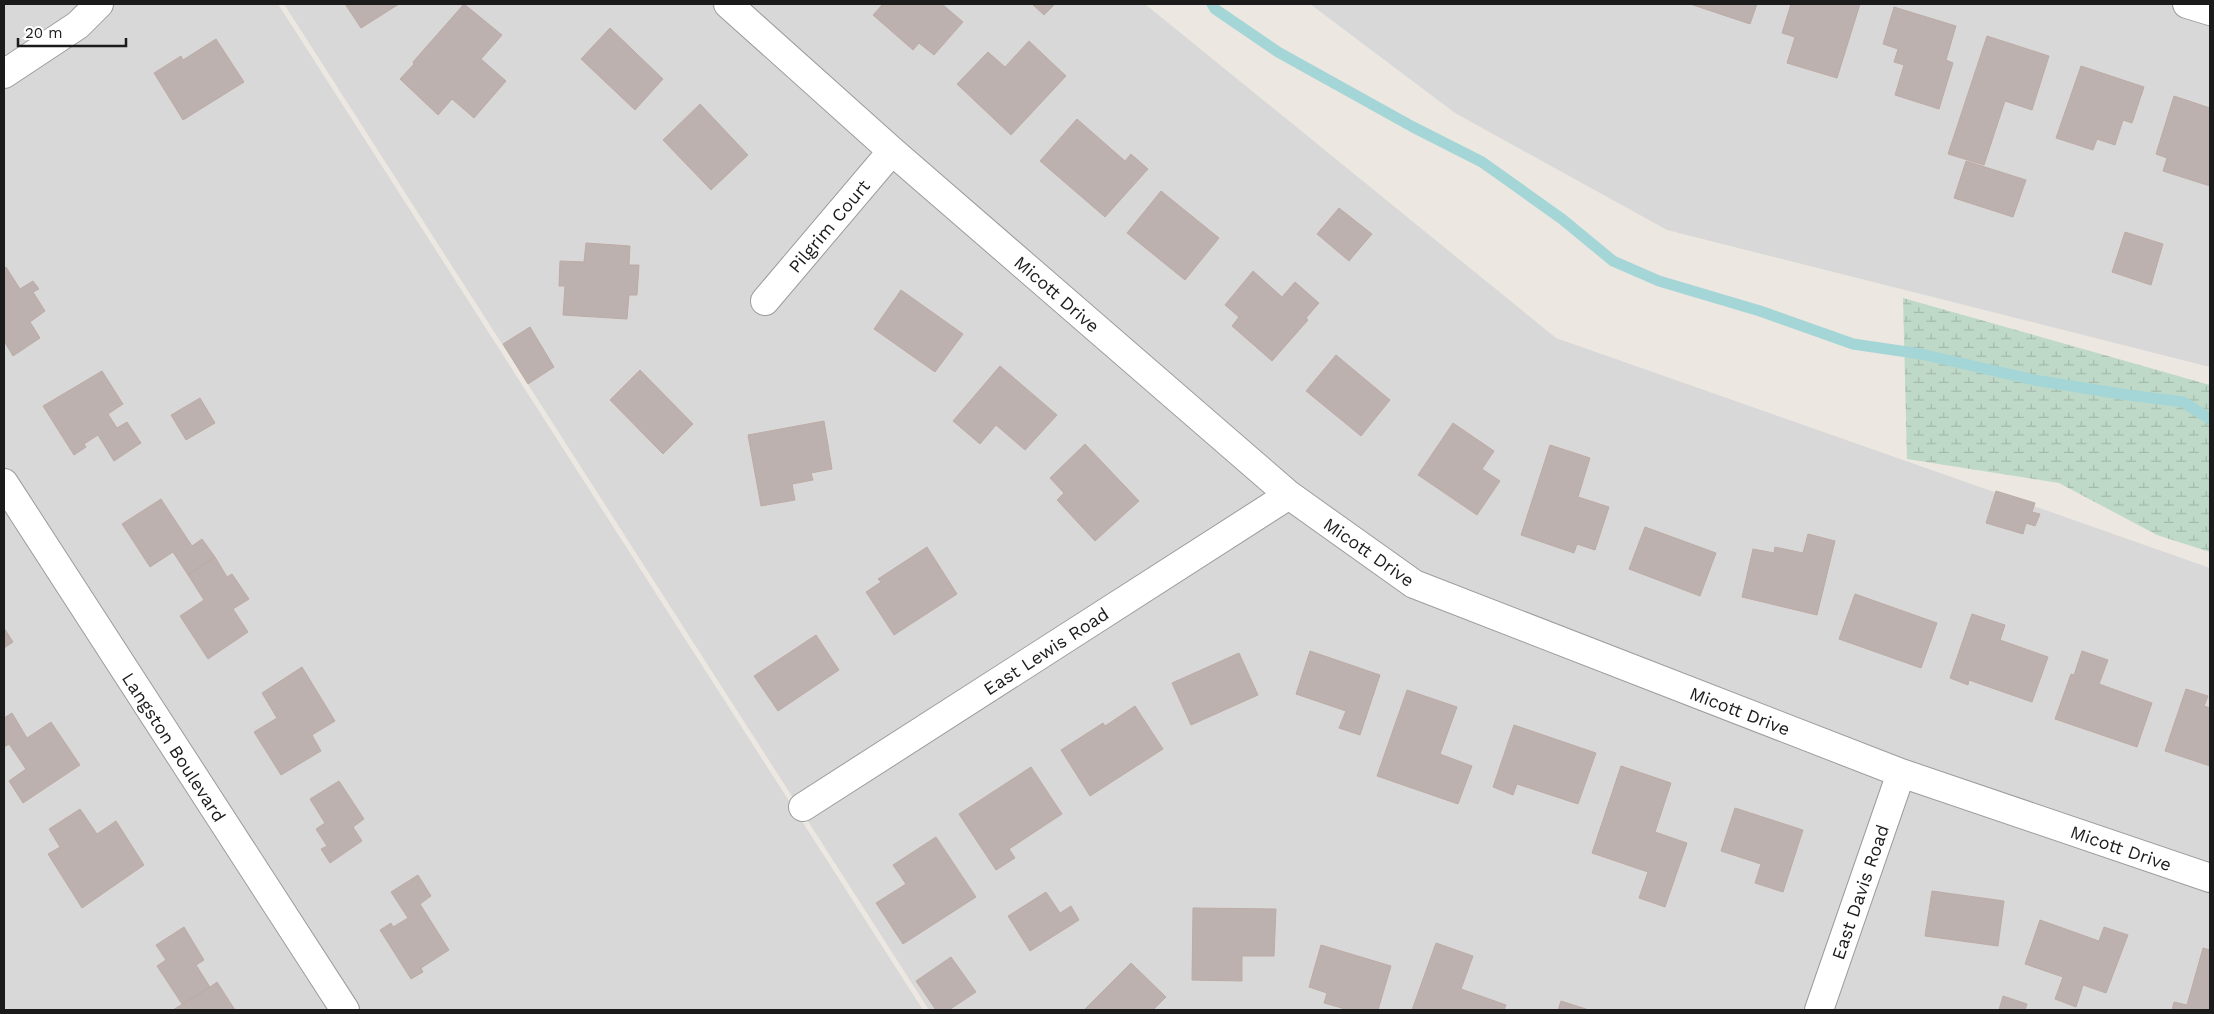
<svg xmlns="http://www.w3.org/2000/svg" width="2214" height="1014" viewBox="0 0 2214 1014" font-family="'Work Sans',sans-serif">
	<defs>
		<pattern id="wetland-marsh" width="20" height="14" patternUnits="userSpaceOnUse" patternTransform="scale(1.25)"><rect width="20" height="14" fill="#bfd9c9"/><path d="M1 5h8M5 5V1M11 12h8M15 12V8" fill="none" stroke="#a4baac"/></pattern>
	</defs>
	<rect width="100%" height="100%" fill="#ece7e1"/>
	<!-- residential -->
	<path fill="#d9d8d8" d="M4,4H278L923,1010H4Z
		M284,4H1145L1556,338L2210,568V1010H929Z
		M1310,4H2210V367L1667,230L1455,113Z"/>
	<!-- wetland -->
	<path fill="url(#wetland-marsh)" d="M1903,298L2210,385V552L2157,535L2059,483L1907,459Z"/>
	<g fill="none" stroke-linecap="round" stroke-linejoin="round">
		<!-- stream -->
		<path stroke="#a4d5d7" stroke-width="11" d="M1212,4L1215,9L1278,52L1413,127L1482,162L1562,219L1613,261L1659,281L1760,311L1853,344L1921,354L2034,380L2121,394L2183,402L2210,419"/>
	</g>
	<!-- building -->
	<path fill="#bcb1ae" stroke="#bdaba5" d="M345,4H399L361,28Z
		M464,4L502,35L481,59L506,81L474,118L452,99L438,115L400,79L414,64L413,62Z
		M883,4H942L963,22L934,55L919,43L913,50L873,15Z
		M1032,4H1055L1044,15Z
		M1690,4H1757L1750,24Z
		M1791,4H1860L1837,78L1787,63L1795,37L1782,33Z
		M1894,7L1956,26L1946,60L1953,63L1939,109L1895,95L1904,65L1894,62L1898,49L1883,44Z
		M610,28L663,79L635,110L581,59Z
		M1987,36L2049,56L2032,110L2005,101L1984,165L1948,154Z
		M216,39L244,82L183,120L154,73L181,56L183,60Z
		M1029,41L1066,76L1011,135L957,84L988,52L1005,67Z
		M2081,66L2144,87L2132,123L2123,120L2115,145L2097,139L2093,150L2056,138Z
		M2174,96L2210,108V186L2163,171L2167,158L2156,154Z
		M700,104L748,155L711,190L663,140Z
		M1077,119L1125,161L1131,154L1148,169L1105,217L1040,161Z
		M1966,161L2026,180L2013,217L1954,198Z
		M1161,191L1219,238L1185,280L1127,233Z
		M1339,208L1372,234L1349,261L1317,234Z
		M2125,232L2163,244L2151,285L2112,272Z
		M586,243L630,246L629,265H639L637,295H629L627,319L563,315L565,286H559L560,261L584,262Z
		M6,267L20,289L33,281L39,289L33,292L45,311L30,322L40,338L13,356L4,341V269Z
		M1253,271L1282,297L1295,282L1319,303L1306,318L1308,320L1272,361L1232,326L1239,317L1225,305Z
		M901,290L963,334L935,372L874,329Z
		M530,327L554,367L528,384L503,344Z
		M1336,355L1390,400L1361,436L1306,391Z
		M1000,366L1057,415L1025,450L996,425L980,444L953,421Z
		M640,370L693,424L663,454L610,400Z
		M102,371L123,404L108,414L117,428L127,422L141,443L114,461L98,435L84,444L86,447L74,455L43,406Z
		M200,398L215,423L186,440L171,415Z
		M824,421L832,469L811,473L813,480L792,484L795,500L761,506L748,435Z
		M1453,423L1494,451L1482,469L1500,481L1477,515L1418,475Z
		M1085,444L1139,501L1095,541L1057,500L1064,493L1050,478Z
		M1550,445L1590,458L1578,497L1609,507L1595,550L1577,544L1574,553L1521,535Z
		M1996,491L2035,503L2032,512L2040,514L2035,526L2026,523L2023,534L1986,523Z
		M161,499L192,546L202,539L215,557L188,575L173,552L150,567L122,524Z
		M1645,527L1716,553L1700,596L1629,569Z
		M1808,534L1835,541L1817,615L1742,597L1753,549L1774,553L1775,547L1803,553Z
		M927,547L957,594L894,635L866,592L881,582L878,579Z
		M215,557L227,577L232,574L249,599L233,609L248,632L208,659L180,616L204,600L188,575Z
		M1855,594L1937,623L1921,668L1839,639Z
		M1972,614L2005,625L2000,640L2048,657L2032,702L1969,680L1968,685L1950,678Z
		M4,628L13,642L4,648Z
		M816,635L839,670L778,711L754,676Z
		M1310,651L1380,675L1360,735L1339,728L1346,711L1296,694Z
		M2082,651L2108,660L2099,684L2152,703L2137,747L2055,719L2071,674L2074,675Z
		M1239,653L1258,695L1191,725L1172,683Z
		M302,667L335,721L312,735L321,751L281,775L254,732L277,718L262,693Z
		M2186,689L2208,696L2204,706L2210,708V766L2165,751Z
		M1407,690L1457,707L1440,754L1472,766L1458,804L1377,776Z
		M1135,706L1163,749L1090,796L1061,750L1103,723L1105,726Z
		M12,713L27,738L51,722L80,765L23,803L9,781L26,769L9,744L4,747V718Z
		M1514,725L1596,753L1578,804L1517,784L1513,795L1493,787Z
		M1621,766L1671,783L1655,832L1687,843L1665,907L1639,898L1648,872L1592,853Z
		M1031,767L1062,814L1009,849L1015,858L996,870L959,814Z
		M339,781L364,819L353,827L362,841L330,863L321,849L327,846L316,829L325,823L310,799Z
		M1735,808L1803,830L1783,892L1755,883L1761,864L1721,851Z
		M80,809L97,834L116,821L144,865L82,908L48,854L60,847L49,829Z
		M936,837L976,897L903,944L876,903L906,884L893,865Z
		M418,875L431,896L420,904L449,950L421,968L423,972L411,979L380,930L391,923L393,927L408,918L391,892Z
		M1932,891L2004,901L1998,946L1925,936Z
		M1046,892L1060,913L1071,906L1079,920L1030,951L1008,916Z
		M1193,908L1276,909L1274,956H1242V981L1192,980Z
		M2040,920L2099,941L2104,927L2128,935L2106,993L2083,985L2076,1007L2055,999L2063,977L2025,964Z
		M184,927L204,960L196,965L210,987L182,1004L157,966L166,960L156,945Z
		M1436,943L1473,956L1461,989L1506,1005L1504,1010H1412Z
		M1321,945L1391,966L1378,1010H1349L1324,1003L1327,993L1309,987Z
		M2203,948L2210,950V1010H2172L2174,1002L2187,1005Z
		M951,957L976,992L949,1010H936L916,981Z
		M1131,963L1166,997L1153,1010H1084Z
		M217,982L235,1010H173L210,987Z
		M2003,996L2027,1004L2025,1010H1999Z
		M1561,1001L1589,1010H1558Z"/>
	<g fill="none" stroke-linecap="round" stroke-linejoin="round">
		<defs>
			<path id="minor" d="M728,4L892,151L1289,495L1414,584L1901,773L2210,878
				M2187,4L2210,11
				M4,74L78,25L99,4
				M765,301L892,151
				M4,483L345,1010
				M803,807L1289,495
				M1819,1010L1901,773"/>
		</defs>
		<!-- minor casing -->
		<use href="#minor" stroke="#9c9c9c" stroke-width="30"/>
		<!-- minor -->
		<use href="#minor" stroke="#fff" stroke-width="28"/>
	</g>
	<g text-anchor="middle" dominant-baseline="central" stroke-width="4" stroke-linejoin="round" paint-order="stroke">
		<!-- street labels -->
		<g font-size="18" fill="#1b1b1b" stroke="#fff">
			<text transform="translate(829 226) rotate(-50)">Pilgrim Court</text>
			<text transform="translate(1057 294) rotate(41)">Micott Drive</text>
			<text transform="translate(1369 552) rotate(35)">Micott Drive</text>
			<text transform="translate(1046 651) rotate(-33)">East Lewis Road</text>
			<text transform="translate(1740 711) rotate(21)">Micott Drive</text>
			<text transform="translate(174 747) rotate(57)">Langston Boulevard</text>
			<text transform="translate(2121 848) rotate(19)">Micott Drive</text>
			<text transform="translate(1860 892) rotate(-71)">East Davis Road</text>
		</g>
	</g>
	<!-- border -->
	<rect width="2214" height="1014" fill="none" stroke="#1b1b1b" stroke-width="10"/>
	<!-- scale -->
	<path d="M18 38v8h108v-8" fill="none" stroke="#1b1b1b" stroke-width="2.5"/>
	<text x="25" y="38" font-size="15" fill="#1b1b1b" stroke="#ffffff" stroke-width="4" paint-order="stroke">20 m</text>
</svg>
